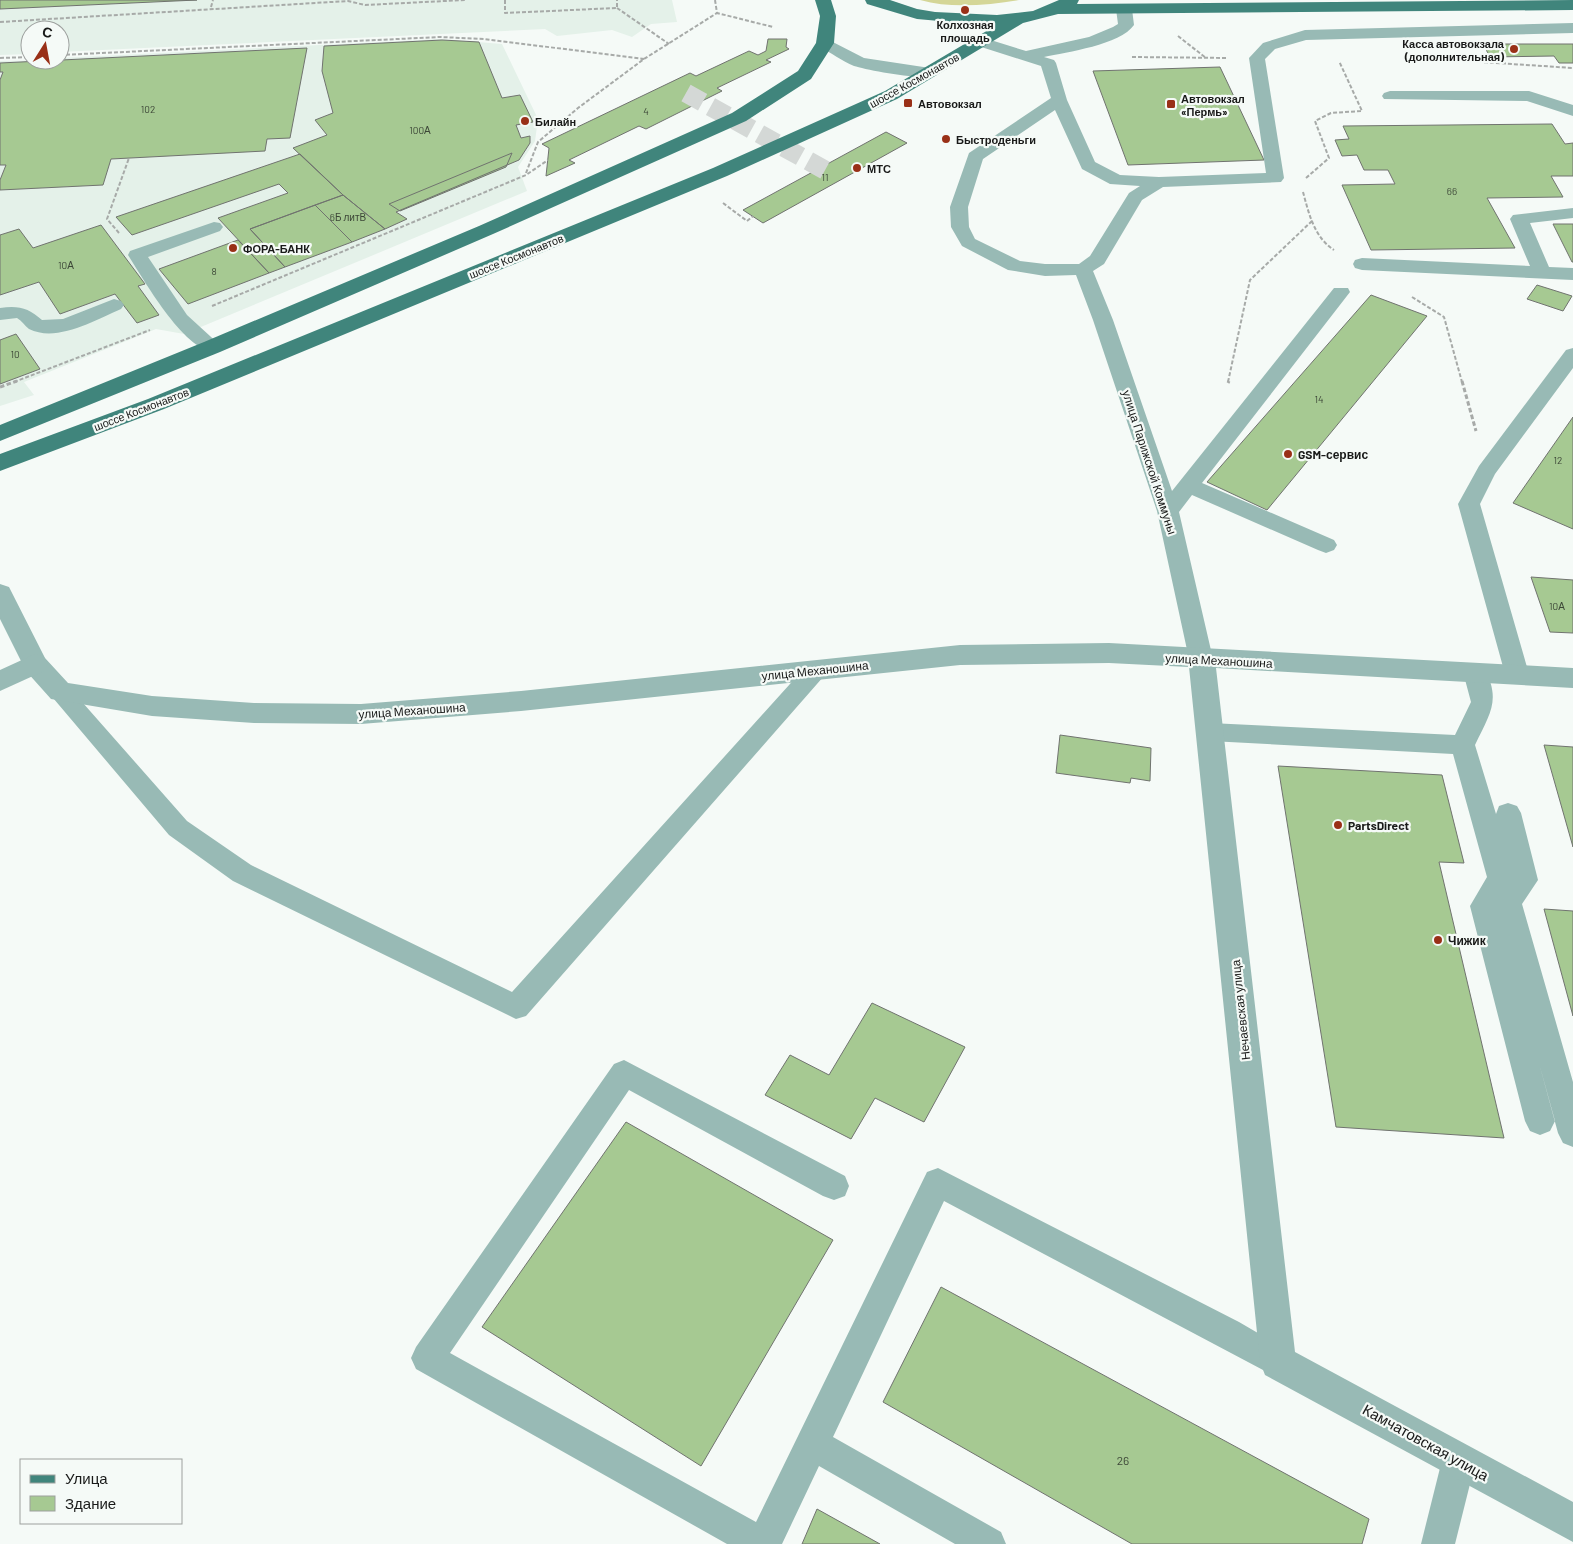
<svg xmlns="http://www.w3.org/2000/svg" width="1573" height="1544" viewBox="0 0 1573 1544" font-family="Barlow,sans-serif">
	<rect width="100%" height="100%" fill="#f5faf7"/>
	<!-- built -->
	<path fill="#e4f1e9" d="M0,0H672L677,22L651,24L632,37L612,30L557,36L545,29L60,52V30H30V54L0,55Z
		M441,39L502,44L538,119L535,141L518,167L527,191L184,334L156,329L24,382L34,395L0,406V61L60,60V58Z"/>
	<!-- green -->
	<path fill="#d4d697" d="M920,0H1019C987,5 952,9 920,0Z"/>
	<!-- building -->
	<path fill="#a6c992" stroke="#70736f" d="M0,0H197L0,9Z
		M768,39H787L786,47L789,49L766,60L771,62L717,88L722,91L646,129L639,126L569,160L575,163L546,176L549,148L542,144L690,73L696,76L749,51L758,55L766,51Z
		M442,40L479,42L502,98L520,95L533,122L516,125L521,138L530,136V143L519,160L396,212L407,219L385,229L343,195L293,148L327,135L315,120L333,113L322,71L324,46Z
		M1483,44H1573V63H1559L1554,56L1490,57Z
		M307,48L290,138L267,139L265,151L111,159L103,185L0,190V180L6,165H0V80L3,72H0V63Z
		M1220,67L1264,160L1128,165L1093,71Z
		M1552,124L1565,144L1573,143V176H1551L1563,197L1487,198L1515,248L1371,250L1342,185L1395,184L1388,170H1364L1357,155L1342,156L1335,140L1349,139L1343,126Z
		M886,132L907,143L763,223L743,210Z
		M512,153L506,167L400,211L389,204Z
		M300,154L343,195L250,229L285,267L269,273L218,218L288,193L279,184L132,235L116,217Z
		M343,195L385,229L352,242L315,205Z
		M315,205L352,242L285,267L250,229Z
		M1553,224H1573V262H1572Z
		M101,225L145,284L138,286L159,315L137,323L115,294L60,314L39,282L0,295V235L19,229L33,248Z
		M238,240L269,273L188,304L159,269Z
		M1537,285L1572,296L1563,311L1527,299Z
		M1371,295L1427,316L1267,510L1207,482Z
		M16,334L40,369L0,384V340Z
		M1573,417V529L1513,503Z
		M1531,577L1573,580V633L1550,632Z
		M1060,735L1151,748L1150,781L1131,778L1130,783L1056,773Z
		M1544,745L1573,747V847Z
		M1278,766L1442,775L1464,863L1439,862L1504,1138L1336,1127Z
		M1544,909L1573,911V1016Z
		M872,1003L965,1047L924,1122L875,1098L851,1139L765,1095L790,1055L829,1075Z
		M626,1122L833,1240L701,1466L482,1327Z
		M941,1287L1369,1519L1362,1544H1132L883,1402Z
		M817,1509L880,1544H802Z"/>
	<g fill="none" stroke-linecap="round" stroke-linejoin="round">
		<!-- pedestrian-tunnel -->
		<path stroke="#d4d8d6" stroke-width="19" stroke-dasharray="19 9" stroke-linecap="butt" d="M686,93L832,174"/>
		<!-- path-far1 -->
		<path stroke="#a7aaa8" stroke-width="2" stroke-dasharray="4 2" stroke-linecap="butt" d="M505,0V13L617,8V0
			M715,0L717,13L773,27
			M211,7L213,0
			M617,8L669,44
			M0,22L348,1L365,5L465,0
			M1178,36L1206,58
			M60,55L440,37L484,39L644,59
			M1132,57L1228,58
			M0,58L30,57
			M1466,61L1573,68
			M526,173L538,142L578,108L644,59L717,13
			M1306,178L1329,158L1315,121L1331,113L1362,111L1339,61
			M1303,192C1309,214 1314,237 1334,250
			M723,203L747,221L753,216
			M119,233L107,219L129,158
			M1412,297L1444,317L1462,382
			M212,306L526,175L548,160
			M14,382L150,330
			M1228,382L1250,280L1312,221"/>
		<!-- path -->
		<path stroke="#a7aaa8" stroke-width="3" stroke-dasharray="4.5 2.5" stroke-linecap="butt" d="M1462,381L1476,431
			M1228,383L1229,381
			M0,387L17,381"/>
		<!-- service -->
		<path fill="#98bab5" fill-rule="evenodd" d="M1124,4L1132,9L1134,25C1120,45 1067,52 1044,57L1054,60L1056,63L1067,100L1095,162L1120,175L1159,177L1266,173L1249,58L1263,43L1305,30L1573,23V33L1306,40L1275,49L1265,59L1284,178L1281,182L1163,187L1142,200L1104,264L1093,271L1113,320L1172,491L1334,288H1348L1350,292L1202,483L1334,540L1337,545L1334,550L1326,553L1318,550L1192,495L1179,512L1213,659L1209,665L1201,668L1193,665L1189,659L1157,511L1093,320L1076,275L1045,276L1008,270L962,246L951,227L950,207L969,153L1051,98L1041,66L975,45L973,42L975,39L981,37L1026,51L1089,37L1113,27L1118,24L1116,9ZM1055,110L1082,169L1110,184L1140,186L1129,193L1090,256L1079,264H1045L1020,261L975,239L969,227L968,207L983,159Z
			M825,38L864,58L930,68L938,73C931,83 867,70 854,66C842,61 831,53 819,46L817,43Z
			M1390,91H1529L1573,105V116L1527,101L1384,99L1382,96L1384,93Z
			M1573,208V218L1530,223L1549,267L1573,268V280L1362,270L1355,268L1353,264L1355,260L1362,258L1530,266L1510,219L1513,215Z
			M214,222L220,223L223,227L220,231L148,257L187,315L222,347L219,351C188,359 143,278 128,255L130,251Z
			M114,299L121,301L124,305L121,309C95,320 57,343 29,329C25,326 22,321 17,318L0,320V308C18,305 29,308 42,320L63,319Z
			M1573,348V368L1495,474L1480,504L1529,674L1525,680L1517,683L1509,680L1505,674L1458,504L1479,466L1566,350Z
			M816,661L824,664L828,670L824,676L526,1016L516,1019L233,881L169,835L48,692L52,686L60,683L68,686L187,821L251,865L512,992L808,664Z
			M1475,663L1483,666C1502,700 1490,713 1475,745L1496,814L1499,806L1508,803L1517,806L1521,813L1538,880L1522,904L1573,1082V1147L1563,1143L1558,1133L1539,1063L1555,1121L1550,1131L1540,1135L1530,1131L1525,1121L1470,906L1487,877L1453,754L1210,741L1201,739L1198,732L1201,725L1210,723L1455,735L1471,702L1463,672L1467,666Z
			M624,1060L845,1176L849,1186L845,1196L834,1200L823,1196L629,1090L450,1353L756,1522L927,1172L938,1168L1239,1322L1289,1351L1294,1362L1289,1373L1278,1378L944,1201L833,1437L1001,1532L1006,1544H955L819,1466L782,1544H727L416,1369L411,1358L416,1347L614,1064Z
			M1459,1443L1471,1448L1476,1460L1455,1544H1421L1442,1460L1447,1448Z"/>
		<!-- minor -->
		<path fill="#98bab5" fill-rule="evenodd" d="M0,584L9,587L45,658L68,683L152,696L254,703L361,704L521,691L960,645L1109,643L1573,668V688L1216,668L1295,1352L1573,1502V1542L1265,1375L1260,1362L1189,667L1109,663L960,665L521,711L361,724L254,723L152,716L51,699L26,671L0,619Z"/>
		<!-- tertiary -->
		<path fill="#98bab5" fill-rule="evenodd" d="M35,654L44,657L48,664L44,671L0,691V670Z"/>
		<!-- primary -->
		<path fill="#40857c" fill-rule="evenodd" d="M815,0H831L836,16L834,43L811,79L746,121L493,234L220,352L0,441V425L204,342L479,226L732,113L798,71L816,43L820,16Z
			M865,0H890L917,9L935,12L997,15L1033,11L1059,0H1079L1077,4L1573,0V10L1058,14L1023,23L897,99L727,176L164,409L0,471V454L148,399L713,168L885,91L995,26L917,19L867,4Z"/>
	</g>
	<!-- markers -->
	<g fill="#993017" stroke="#f5faf7" stroke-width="2">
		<circle cx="965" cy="10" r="5"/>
		<circle cx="1514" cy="49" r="5"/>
		<rect x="903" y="98" width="10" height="10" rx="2.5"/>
		<rect x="1166" y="99" width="10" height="10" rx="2.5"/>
		<circle cx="525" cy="121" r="5"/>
		<circle cx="946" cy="139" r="5"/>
		<circle cx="857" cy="168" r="5"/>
		<circle cx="233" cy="248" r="5"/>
		<circle cx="1288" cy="454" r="5"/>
		<circle cx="1338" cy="825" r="5"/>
		<circle cx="1438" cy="940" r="5"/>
	</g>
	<g text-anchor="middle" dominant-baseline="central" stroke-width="4.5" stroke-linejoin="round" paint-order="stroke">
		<!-- number labels -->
		<g font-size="10" fill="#3c4637">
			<text x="148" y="109">102</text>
			<text x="646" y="111">4</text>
			<text x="420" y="130">100А</text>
			<text x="825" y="177">11</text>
			<text x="1452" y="191">66</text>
			<text x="348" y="217">6Б литВ</text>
			<text x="66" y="265">10А</text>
			<text x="214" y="271">8</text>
			<text x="15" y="354">10</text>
			<text x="1319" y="399">14</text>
			<text x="1558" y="460">12</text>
			<text x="1557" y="606">10А</text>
		</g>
		<!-- far-poi labels -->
		<g font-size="11" font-weight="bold" fill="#191a19" stroke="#f5faf7" text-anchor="start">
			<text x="965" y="24" text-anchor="middle">Колхозная<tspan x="965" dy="13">площадь</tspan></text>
			<text x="1504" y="43" text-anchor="end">Касса автовокзала<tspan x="1504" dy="13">(дополнительная)</tspan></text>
			<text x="1181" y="98">Автовокзал<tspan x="1181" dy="13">«Пермь»</tspan></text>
			<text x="918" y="103">Автовокзал</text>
			<text x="535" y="121">Билайн</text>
			<text x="956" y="139">Быстроденьги</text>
			<text x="867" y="168">МТС</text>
			<text x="243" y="248">ФОРА-БАНК</text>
		</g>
		<!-- far-street labels -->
		<g font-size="11" fill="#191a19" stroke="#f5faf7">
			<text transform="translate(914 80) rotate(-29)">шоссе Космонавтов</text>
			<text transform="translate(516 256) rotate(-22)">шоссе Космонавтов</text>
			<text transform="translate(141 409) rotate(-21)">шоссе Космонавтов</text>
		</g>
		<!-- poi labels -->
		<g font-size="12" font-weight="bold" fill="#191a19" stroke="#f5faf7" text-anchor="start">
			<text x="1298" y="454">GSM-сервис</text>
			<text x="1348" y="825">PartsDirect</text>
			<text x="1448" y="940">Чижик</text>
		</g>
		<!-- street labels -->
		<g font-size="12" fill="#191a19" stroke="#f5faf7">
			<text transform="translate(1150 462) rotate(72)">улица Парижской Коммуны</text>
			<text transform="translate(1219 660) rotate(3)">улица Механошина</text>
			<text transform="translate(815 670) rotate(-6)">улица Механошина</text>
			<text transform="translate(412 710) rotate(-4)">улица Механошина</text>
			<text transform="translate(1240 1010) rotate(-96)">Нечаевская улица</text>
		</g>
		<!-- near-number labels -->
		<g font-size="12" fill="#3c4637">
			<text x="1123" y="1460">26</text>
		</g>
		<!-- near-street labels -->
		<g font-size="15" fill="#191a19" stroke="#f5faf7">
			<text transform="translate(1426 1442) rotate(29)">Камчатовская улица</text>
		</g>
	</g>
	<!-- legend -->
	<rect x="20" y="1459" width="162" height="65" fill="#f5faf7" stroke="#9da09e"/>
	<rect x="30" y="1475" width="25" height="8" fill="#40857c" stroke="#9da09e"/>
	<text x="65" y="1484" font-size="15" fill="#191a19">Улица</text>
	<rect x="30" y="1496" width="25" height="15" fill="#a6c992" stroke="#9da09e"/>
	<text x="65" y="1509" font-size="15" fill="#191a19">Здание</text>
	<!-- north arrow -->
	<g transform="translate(45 45) rotate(11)"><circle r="24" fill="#f5faf7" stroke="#9da09e"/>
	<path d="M0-4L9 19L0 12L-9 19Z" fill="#993017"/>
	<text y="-8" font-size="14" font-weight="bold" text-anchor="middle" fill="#191a19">С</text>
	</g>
</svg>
